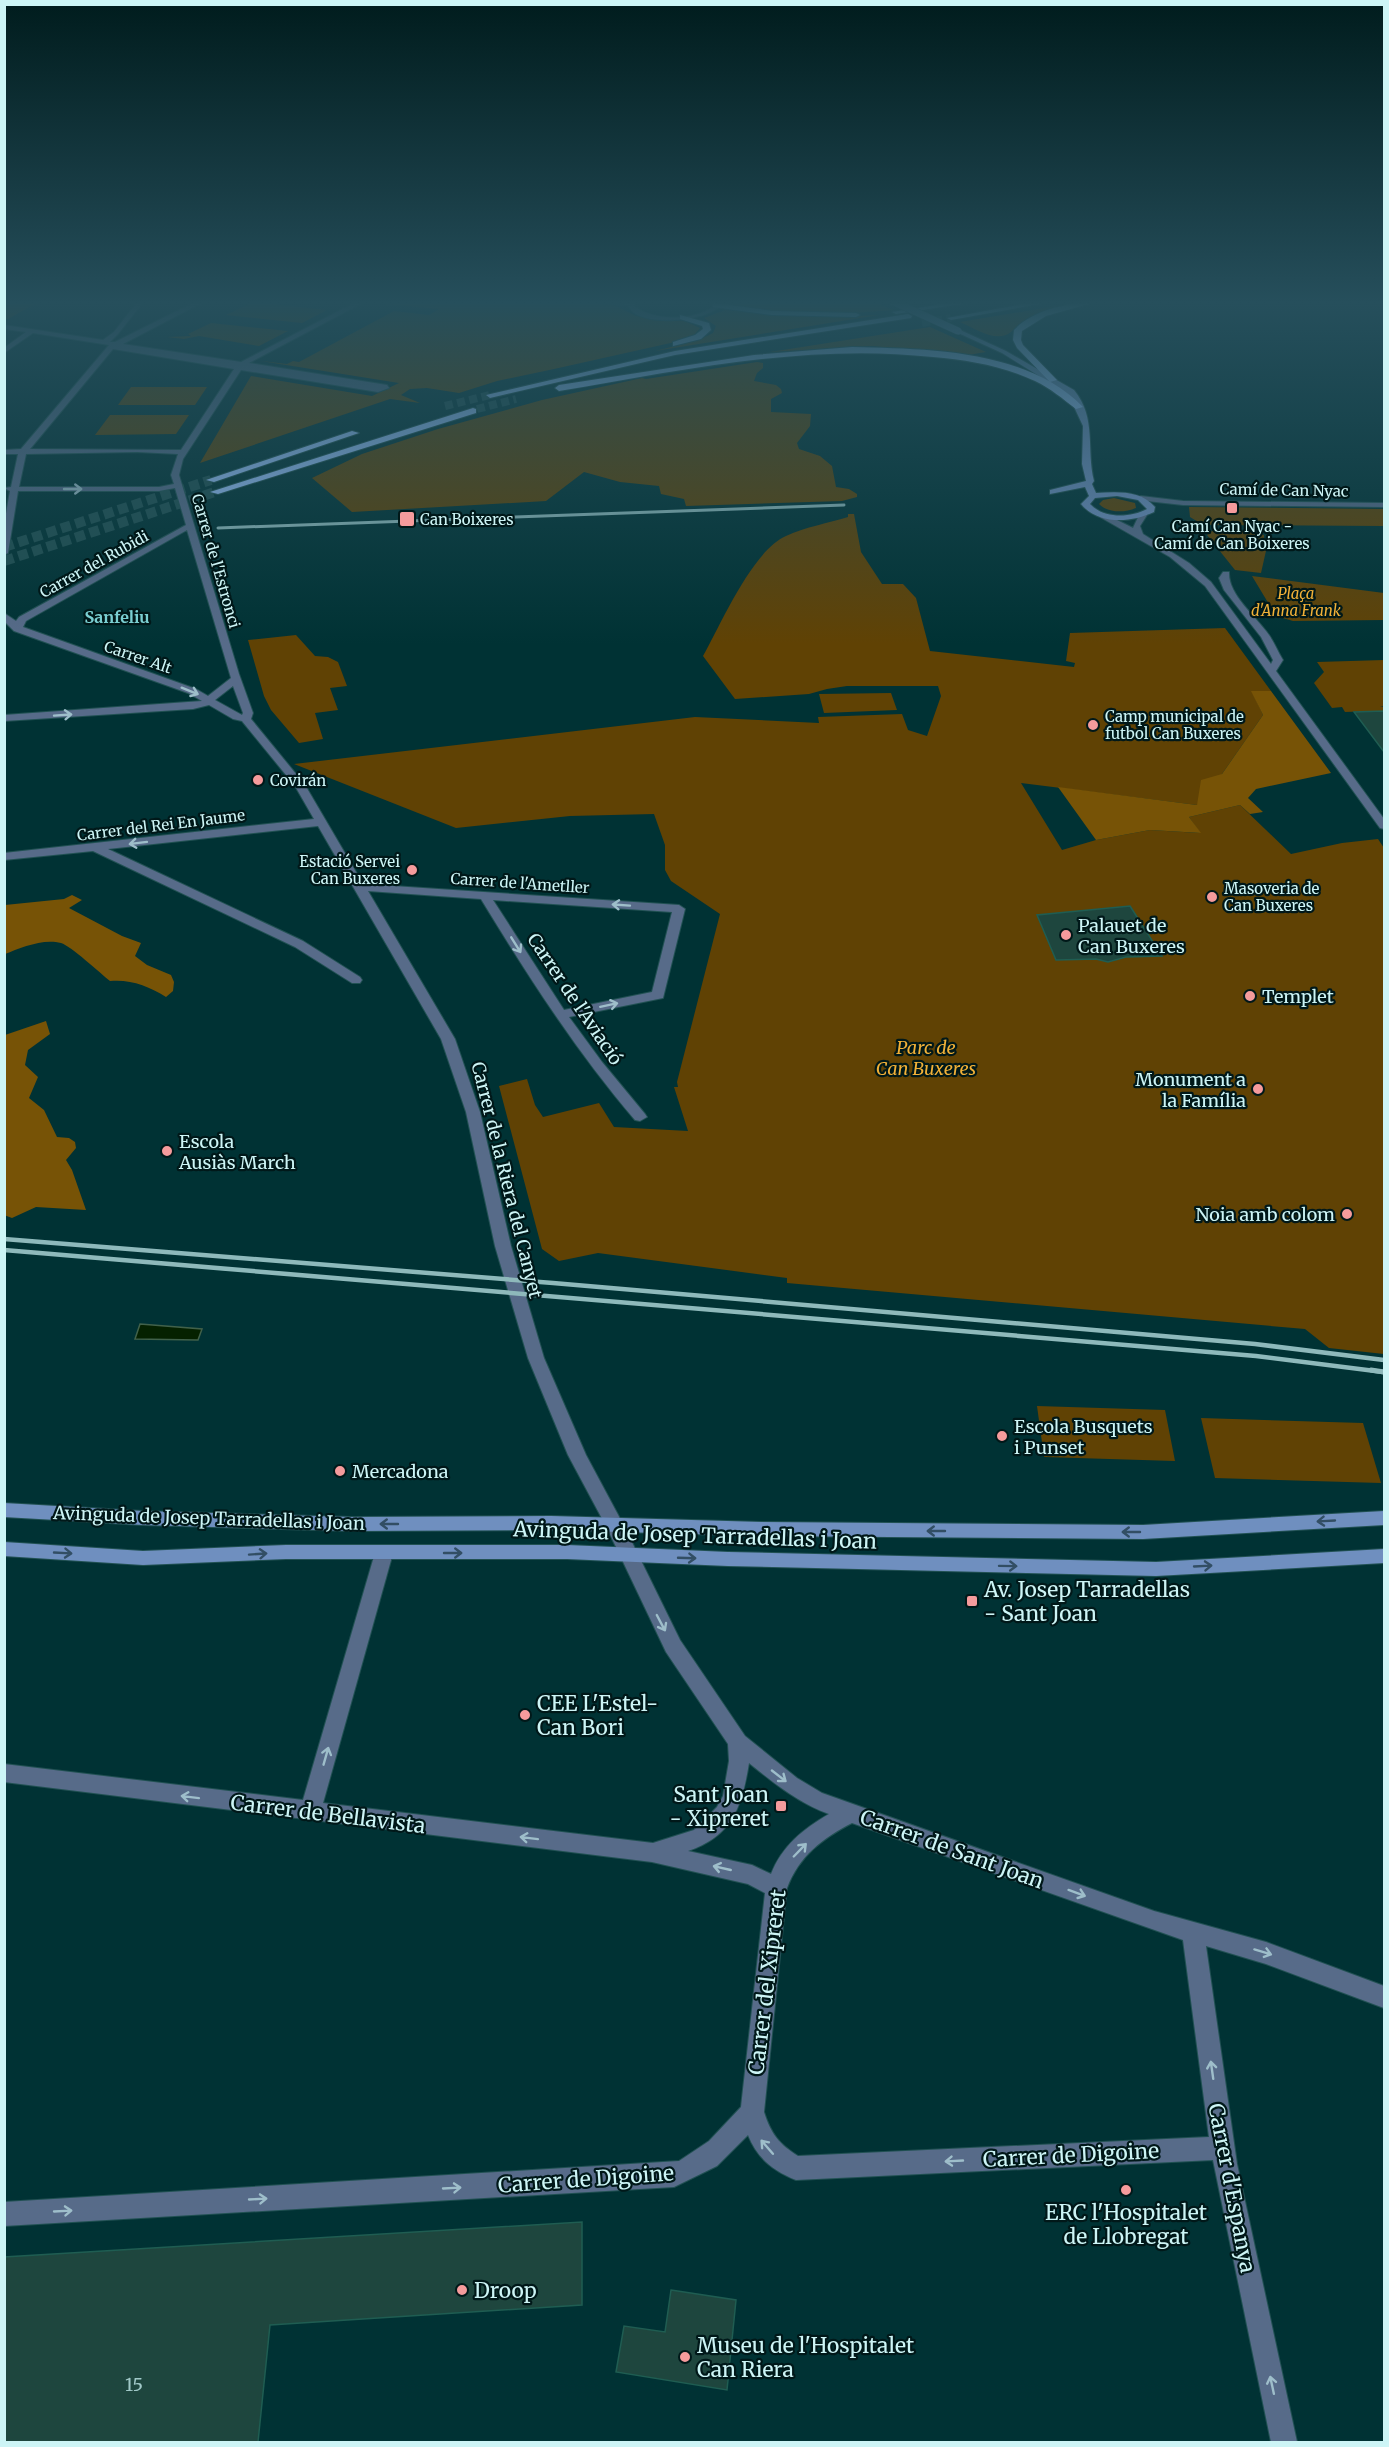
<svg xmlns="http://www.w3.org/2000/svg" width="1389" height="2447" viewBox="0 0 1389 2447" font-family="Merriweather,serif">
	<rect width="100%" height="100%" fill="#003234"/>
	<!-- green -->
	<path fill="#604204" d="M4,301H61L33,305L8,319H5Z
		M377,301H545L614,305L636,316L685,321L700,328L694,335L675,342L554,369L497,381L459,393L427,388L410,389L401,395L420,403L390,399L200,463L251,376L372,396L399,383L261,361L287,364L293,361L299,362L394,311L429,315L439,309L374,303Z
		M724,301H873L893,310C849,314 763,318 724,301Z
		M1086,301L1030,317C1022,321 1017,326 1011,332C997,344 974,328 960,322Z
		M253,302L327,310L302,323L226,315Z
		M725,310L833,317L879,315L655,351L699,340L713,333L716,326L704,318Z
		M211,323L288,331L259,346L199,336L184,339L167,337L191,336L188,334Z
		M930,327L986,352L968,355L872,346L770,352Z
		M757,362L763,363V368L757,373L754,381L776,385L781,389L782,393L771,399V412L811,414L810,426L797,443L799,449L820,456L832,466L836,487L849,489L857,494V497L842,501L686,506L684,499L661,494L659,486L620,482L584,472L546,501L352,512L312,478L362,454L438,429L542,400L642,378L646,379Z
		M131,387H207L195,405H118Z
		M110,415H189L176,434L95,435Z
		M1114,498L1135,503L1136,508C1124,513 1108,513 1099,504L1103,500Z
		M1189,507L1384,509V526L1203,525L1190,517Z
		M848,514H854L861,552L882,584H903L916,598L930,651L1074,667L1075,663L1066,661L1070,633L1225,628L1271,691H1252L1263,715L1222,774L1197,805L1021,783L1062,850L1096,840L1150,830L1200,833L1189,817L1240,805L1291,854L1342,843L1378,839L1384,848V1354L1329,1348L1305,1329L787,1283V1278L598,1253L559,1261L542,1249L499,1086L527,1079L535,1105L543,1117L599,1103L614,1127L688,1131L674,1087H678L677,1082L720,914L671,881L665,870V845L654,814L570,816L456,828L294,764L695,717L819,723L818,717L902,714L908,730L927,736L941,696L938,686H847L827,689L809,694L735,699L703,656C721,624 752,551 786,536C806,527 828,523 848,517Z
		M1213,530L1246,531L1264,535V540L1268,542L1261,573L1235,570L1207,535Z
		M1252,576L1384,593V620L1293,621L1276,616Z
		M296,635L315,656L328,657L338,662L347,686L330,688L338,710L315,713L323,739L299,743L271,710L264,696L248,640Z
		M1384,660V706H1380L1384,707V725L1374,711L1345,712L1342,707L1332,708L1314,683L1324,672L1317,662Z
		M891,693L897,710L824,713L819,694Z
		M1037,1406L1165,1410L1175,1461L1044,1457Z
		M1201,1418L1363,1423L1381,1483L1215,1478Z"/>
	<!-- forest -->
	<path fill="#775306" d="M1251,691H1271L1331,773L1256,789L1248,798L1263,812L1250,814L1240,805L1189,817L1201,833L1150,830L1096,840L1058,787L1197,805L1201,780L1222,774L1263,715Z
		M72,895L82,900L69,908L122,936L141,943L135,956L147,965L171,975L174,982L173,991L166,997C149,986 130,979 110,981C100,973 71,946 61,943C43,938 20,948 5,954V905L64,899Z
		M46,1021L50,1034L28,1050L25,1065L38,1077L29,1098L44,1110L57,1137L69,1138L75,1142L76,1148L66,1160L72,1170L86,1210L36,1207L12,1218L4,1215L5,1035Z"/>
	<!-- water -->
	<path fill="#052100" stroke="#41614a" stroke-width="1.5" d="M140,1324L202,1329L198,1340L135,1339Z"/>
	<!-- building -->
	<path fill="#1e463e" stroke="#1f5d52" stroke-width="1.5" d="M1384,711V752L1354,712Z
		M1130,906L1162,956L1126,957L1108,962L1096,959L1056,960L1037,915Z
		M582,2222V2305L270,2325L258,2442H4V2257Z
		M671,2290L736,2300L727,2390L616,2372L624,2326L665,2332Z"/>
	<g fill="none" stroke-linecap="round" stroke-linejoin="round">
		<!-- highway-tunnel-far1 -->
		<path stroke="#1f4f51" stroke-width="8" stroke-dasharray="8 4.5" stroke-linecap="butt" d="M922,323L951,318
			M445,406L490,395
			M477,409L516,399
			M208,481L211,480"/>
		<!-- highway-tunnel -->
		<path stroke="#1f4f51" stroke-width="10" stroke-dasharray="10 5" stroke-linecap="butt" d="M4,547L211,480
			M4,561L215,492"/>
		<defs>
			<path id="street" d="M138,301H144L118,334L110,342H115L197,301H205L123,344L241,362L358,301H366L249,363L387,385L389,388L378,392L241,370L183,459L179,475L239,674L253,713L251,719L305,785L363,884L679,905L685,909L663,998L569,1017L602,1062L645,1114L647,1117L640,1121L635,1120C576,1051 528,976 481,899L368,891L455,1039L480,1112L511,1246L544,1358L586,1455L624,1526L680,1640L745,1736L797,1778L822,1793L1154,1911L1266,1942L1384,1986V2008L1266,1964L1206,1946L1237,2164L1297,2442H1271L1213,2160L796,2180C773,2171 757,2158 748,2135L717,2166L674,2187L4,2226V2202L679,2161L709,2141L741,2107L765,1893L748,1884L652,1862L4,1782V1764L303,1800L375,1553L378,1548L384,1546L390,1548L393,1553L323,1803L653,1843L694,1830L717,1807L723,1796L729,1761L728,1744L666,1652L606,1526L568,1455L528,1358L495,1246L466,1112L441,1039L318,826L108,849L303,941L360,977L362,980L360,983H352L295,947L93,851L4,860V853L314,819L295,786L242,721L233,719L209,705L193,709L4,721V715L202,701L188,693L14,631L4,621V613L16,621L19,617L186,525L175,488L159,491H18L8,553L4,555V525L10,491L4,488L11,487L18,454H4V450L21,449L109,345L33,333L4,353V348L26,332L4,329V325L103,340L114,332ZM113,349L234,369L181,450L30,449ZM137,452L178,454L171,475L174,484L159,487H19L26,454ZM187,530L231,678L208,696L196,689L23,627L26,621ZM233,686L243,713L242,715L215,700ZM493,900L672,912L652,992L564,1010ZM749,1763C774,1783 798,1803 829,1814C803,1829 782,1846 771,1874L752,1865L688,1851C733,1836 742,1806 749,1763ZM852,1823L1183,1940L1209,2137L798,2156C779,2144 771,2134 764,2112L787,1888C799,1856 823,1838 852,1823Z
				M580,301H637L634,306C653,321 693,321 713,307L709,301H715L719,307C703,322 636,328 628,305Z
				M1141,496L1183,501L1384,503V507L1183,505L1138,500L1137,498Z
				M1103,513L1133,528L1140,513H1146L1147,515L1140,526L1143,534L1189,563L1211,582L1271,664L1273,660L1261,637L1224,590L1219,578L1223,572H1229C1228,595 1255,615 1269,635C1274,642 1278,652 1283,660L1276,671L1384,819V829L1380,828L1205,586L1170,557L1100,517V513Z"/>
			<path id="secondary" d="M958,329L1006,351L1074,390C1097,418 1086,449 1094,481L1092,484L1096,493C1118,492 1140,490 1155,507L1154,512C1131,523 1098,525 1081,504L1089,496L1085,487L1050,494V490L1086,481L1082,464L1083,426L1068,394L1002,353L956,332ZM1117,496L1138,500L1147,509C1130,518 1104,519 1090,504L1095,498Z
				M4,1503L143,1511L351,1517L551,1516L762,1522L1143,1525L1384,1511V1525L1143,1539L762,1536L551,1530L351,1531L143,1525L4,1517Z
				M4,1542L143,1551L286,1545H567L728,1552L1156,1562L1384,1549V1563L1156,1576L728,1566L567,1559H286L143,1565L4,1556Z"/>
			<path id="highway" d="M961,301H981L896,314L892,312Z
				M1039,301H1056L951,320L947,318Z
				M1085,301H1099L1046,316L1022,331L1021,340L1023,345L1057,380L1050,382L1017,348L1013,340L1014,330C1032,311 1060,306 1085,301Z
				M716,303L772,311L856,313L860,315L856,317L772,315L713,307V303Z
				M908,314L912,316L911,318L675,355L490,398L486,395L675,351Z
				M680,315L709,323L711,330L701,339L673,346V342L695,335L703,329L702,326L680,319Z
				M852,347C928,349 1026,349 1083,407L1076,409C1063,399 1050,388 1035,381C1003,366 968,360 933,357C807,343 683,370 559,391L555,388L559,385L754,355Z
				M473,408L476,409V413L218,494L210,492Z
				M352,431L359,433L214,482L206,480Z"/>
		</defs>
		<!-- street casing -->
		<use href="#street" stroke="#215153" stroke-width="2"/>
		<!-- secondary casing -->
		<use href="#secondary" stroke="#215153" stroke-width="2"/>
		<!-- highway casing -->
		<use href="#highway" stroke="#215153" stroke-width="2"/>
		<!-- street -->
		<use href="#street" fill="#576b89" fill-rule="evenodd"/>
		<!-- secondary -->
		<use href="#secondary" fill="#6f8fbf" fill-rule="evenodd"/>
		<!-- highway -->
		<use href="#highway" fill="#9cc3ff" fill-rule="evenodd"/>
		<!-- rail-far2 -->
		<path stroke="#8eb9bb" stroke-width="3" d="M218,528L844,505"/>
		<!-- rail-far1 -->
		<path stroke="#8eb9bb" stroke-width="4.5" d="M4,1239L553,1283L1255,1344L1384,1360
			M4,1250L1256,1356L1383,1372"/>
		<!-- rail -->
		<path stroke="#8eb9bb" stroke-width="5" d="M1371,1370L1384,1372"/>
		<defs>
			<path id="secondary-bridge" d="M892,301L958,331"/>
		</defs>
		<!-- secondary-bridge casing -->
		<use href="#secondary-bridge" stroke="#215153" stroke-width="8" stroke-linecap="butt"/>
		<!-- secondary-bridge -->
		<use href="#secondary-bridge" stroke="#6f8fbf" stroke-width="7"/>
	</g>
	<!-- one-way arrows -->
	<defs><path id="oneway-shaft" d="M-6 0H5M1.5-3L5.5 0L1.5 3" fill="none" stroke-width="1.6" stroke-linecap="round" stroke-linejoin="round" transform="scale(1.5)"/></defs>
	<g stroke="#9ebeca">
		<use href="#oneway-shaft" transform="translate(73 489)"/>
		<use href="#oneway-shaft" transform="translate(190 691) rotate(22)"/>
		<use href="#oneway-shaft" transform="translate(63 715) rotate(-4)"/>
		<use href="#oneway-shaft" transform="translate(138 843) rotate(173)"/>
		<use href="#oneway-shaft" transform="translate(621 905) rotate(-176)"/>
		<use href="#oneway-shaft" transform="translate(516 945) rotate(58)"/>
		<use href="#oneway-shaft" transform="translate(609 1005) rotate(-12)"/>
		<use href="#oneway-shaft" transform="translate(661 1623) rotate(62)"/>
		<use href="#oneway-shaft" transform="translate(326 1756) rotate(-74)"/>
		<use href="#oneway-shaft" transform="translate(779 1776) rotate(38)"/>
		<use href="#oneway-shaft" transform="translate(190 1797) rotate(-173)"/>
		<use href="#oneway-shaft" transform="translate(529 1838) rotate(-173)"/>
		<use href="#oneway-shaft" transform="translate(800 1850) rotate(-46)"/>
		<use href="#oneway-shaft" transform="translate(722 1868) rotate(-167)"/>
		<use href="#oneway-shaft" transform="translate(1077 1893) rotate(20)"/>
		<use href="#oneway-shaft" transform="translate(1263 1952) rotate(17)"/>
		<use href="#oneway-shaft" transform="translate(1212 2070) rotate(-98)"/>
		<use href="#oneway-shaft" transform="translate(767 2147) rotate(-131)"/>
		<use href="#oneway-shaft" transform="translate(954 2161) rotate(177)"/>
		<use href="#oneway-shaft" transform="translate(452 2188) rotate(-3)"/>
		<use href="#oneway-shaft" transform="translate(258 2199) rotate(-3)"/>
		<use href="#oneway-shaft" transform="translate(63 2211) rotate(-3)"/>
		<use href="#oneway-shaft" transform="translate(1272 2385) rotate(-102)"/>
	</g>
	<g stroke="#324e64">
		<use href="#oneway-shaft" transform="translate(1326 1521) rotate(177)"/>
		<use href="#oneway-shaft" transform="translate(389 1524) rotate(180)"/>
		<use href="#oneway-shaft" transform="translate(936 1531) rotate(-180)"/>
		<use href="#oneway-shaft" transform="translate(1131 1532) rotate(-180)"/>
		<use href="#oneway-shaft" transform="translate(63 1553) rotate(3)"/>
		<use href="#oneway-shaft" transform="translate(453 1553)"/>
		<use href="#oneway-shaft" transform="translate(258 1554) rotate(-4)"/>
		<use href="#oneway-shaft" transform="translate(687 1558) rotate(2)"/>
		<use href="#oneway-shaft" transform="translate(1008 1566) rotate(1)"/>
		<use href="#oneway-shaft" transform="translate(1203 1566) rotate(-3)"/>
	</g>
	<!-- sky -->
	<linearGradient id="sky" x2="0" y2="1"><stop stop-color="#001c1d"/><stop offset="0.47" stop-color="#264f5c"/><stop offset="1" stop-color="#264f5c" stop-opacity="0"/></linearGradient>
	<rect width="1389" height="644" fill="url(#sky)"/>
	<!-- markers -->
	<g fill="#f59b9c" stroke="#001819" stroke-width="2">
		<rect x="1226" y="502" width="12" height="12" rx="3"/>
		<rect x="399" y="511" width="16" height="16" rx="3"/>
		<circle cx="1093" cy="725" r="6"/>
		<circle cx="258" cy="780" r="6"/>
		<circle cx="412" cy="870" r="6"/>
		<circle cx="1212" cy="897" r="6"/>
		<circle cx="1066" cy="935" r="6"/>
		<circle cx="1250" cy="996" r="6"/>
		<circle cx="1258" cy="1089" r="6"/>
		<circle cx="167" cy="1151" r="6"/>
		<circle cx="1347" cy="1214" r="6"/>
		<circle cx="1002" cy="1436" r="6"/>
		<circle cx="340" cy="1471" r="6"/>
		<rect x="966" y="1595" width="12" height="12" rx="3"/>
		<circle cx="525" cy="1715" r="6"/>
		<rect x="775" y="1800" width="12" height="12" rx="3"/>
		<circle cx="1126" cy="2190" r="6"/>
		<circle cx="462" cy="2290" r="6"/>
		<circle cx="685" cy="2357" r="6"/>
	</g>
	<g text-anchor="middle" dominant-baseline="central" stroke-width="4.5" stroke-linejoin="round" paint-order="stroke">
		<!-- far-street labels -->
		<g font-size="15" fill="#cdf5f6" stroke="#001819">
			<text transform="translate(1284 490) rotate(1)">Camí de Can Nyac</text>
			<text transform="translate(216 561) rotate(74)">Carrer de l'Estronci</text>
			<text transform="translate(94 564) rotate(-29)">Carrer del Rubidi</text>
			<text transform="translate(138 657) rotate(19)">Carrer Alt</text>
			<text transform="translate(161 825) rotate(-7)">Carrer del Rei En Jaume</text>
			<text transform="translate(520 883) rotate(4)">Carrer de l'Ametller</text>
		</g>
		<!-- far-poi labels -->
		<g font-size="15" fill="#cdf5f6" stroke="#001819" text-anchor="start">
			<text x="420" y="519">Can Boixeres</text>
			<text x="1232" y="526" text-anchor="middle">Camí Can Nyac -<tspan x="1232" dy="17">Camí de Can Boixeres</tspan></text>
			<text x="1105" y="716">Camp municipal de<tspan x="1105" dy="17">futbol Can Buxeres</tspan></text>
			<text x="270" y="780">Covirán</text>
			<text x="400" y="861" text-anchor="end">Estació Servei<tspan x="400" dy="17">Can Buxeres</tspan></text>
			<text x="1224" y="888">Masoveria de<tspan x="1224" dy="17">Can Buxeres</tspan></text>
		</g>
		<!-- far-park labels -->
		<g font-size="15" font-style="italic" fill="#f1b138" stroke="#001819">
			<text x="1296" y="593">Plaça<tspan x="1296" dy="17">d'Anna Frank</tspan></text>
		</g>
		<!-- far-neighbourhood labels -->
		<g font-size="16" font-weight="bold" fill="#7acfd2" stroke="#001819">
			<text x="117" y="617">Sanfeliu</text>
		</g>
		<!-- poi labels -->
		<g font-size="18" fill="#cdf5f6" stroke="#001819" text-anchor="start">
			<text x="1078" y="925">Palauet de<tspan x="1078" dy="21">Can Buxeres</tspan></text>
			<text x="1262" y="996">Templet</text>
			<text x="1246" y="1079" text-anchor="end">Monument a<tspan x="1246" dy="21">la Família</tspan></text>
			<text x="179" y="1141">Escola<tspan x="179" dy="21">Ausiàs March</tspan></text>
			<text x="1335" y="1214" text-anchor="end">Noia amb colom</text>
			<text x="1014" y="1426">Escola Busquets<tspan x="1014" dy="21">i Punset</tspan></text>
			<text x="352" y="1471">Mercadona</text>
		</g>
		<!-- street labels -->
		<g font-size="18" fill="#cdf5f6" stroke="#001819">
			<text transform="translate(575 999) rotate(56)">Carrer de l'Aviació</text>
			<text transform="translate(507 1180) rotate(76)">Carrer de la Riera del Canyet</text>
			<text transform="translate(209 1518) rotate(2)">Avinguda de Josep Tarradellas i Joan</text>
		</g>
		<!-- park labels -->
		<g font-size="18" font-style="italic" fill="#f1b138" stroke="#001819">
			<text x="926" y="1047">Parc de<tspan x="926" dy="21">Can Buxeres</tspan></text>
		</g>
		<!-- near-number labels -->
		<g font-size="18" fill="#a1c9c8">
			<text x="134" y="2384">15</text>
		</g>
		<!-- near-street labels -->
		<g font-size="21" fill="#cdf5f6" stroke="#001819">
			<text transform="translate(695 1535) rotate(2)">Avinguda de Josep Tarradellas i Joan</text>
			<text transform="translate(328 1814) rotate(7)">Carrer de Bellavista</text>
			<text transform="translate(952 1849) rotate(20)">Carrer de Sant Joan</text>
			<text transform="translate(767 1982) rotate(-83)">Carrer del Xipreret</text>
			<text transform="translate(1071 2155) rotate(-3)">Carrer de Digoine</text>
			<text transform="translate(586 2179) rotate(-4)">Carrer de Digoine</text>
			<text transform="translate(1232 2188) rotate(79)">Carrer d'Espanya</text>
		</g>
		<!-- near-poi labels -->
		<g font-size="21" fill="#cdf5f6" stroke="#001819" text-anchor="start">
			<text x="984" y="1589">Av. Josep Tarradellas<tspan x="984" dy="24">- Sant Joan</tspan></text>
			<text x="537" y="1703">CEE L'Estel-<tspan x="537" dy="24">Can Bori</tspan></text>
			<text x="769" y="1794" text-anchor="end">Sant Joan<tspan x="769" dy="24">- Xipreret</tspan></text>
			<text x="1126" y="2212" text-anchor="middle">ERC l'Hospitalet<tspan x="1126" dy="24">de Llobregat</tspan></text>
			<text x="474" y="2290">Droop</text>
			<text x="697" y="2345">Museu de l'Hospitalet<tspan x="697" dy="24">Can Riera</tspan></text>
		</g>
	</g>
	<!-- border -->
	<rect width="1389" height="2447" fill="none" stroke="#cdf5f6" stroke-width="12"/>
</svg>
